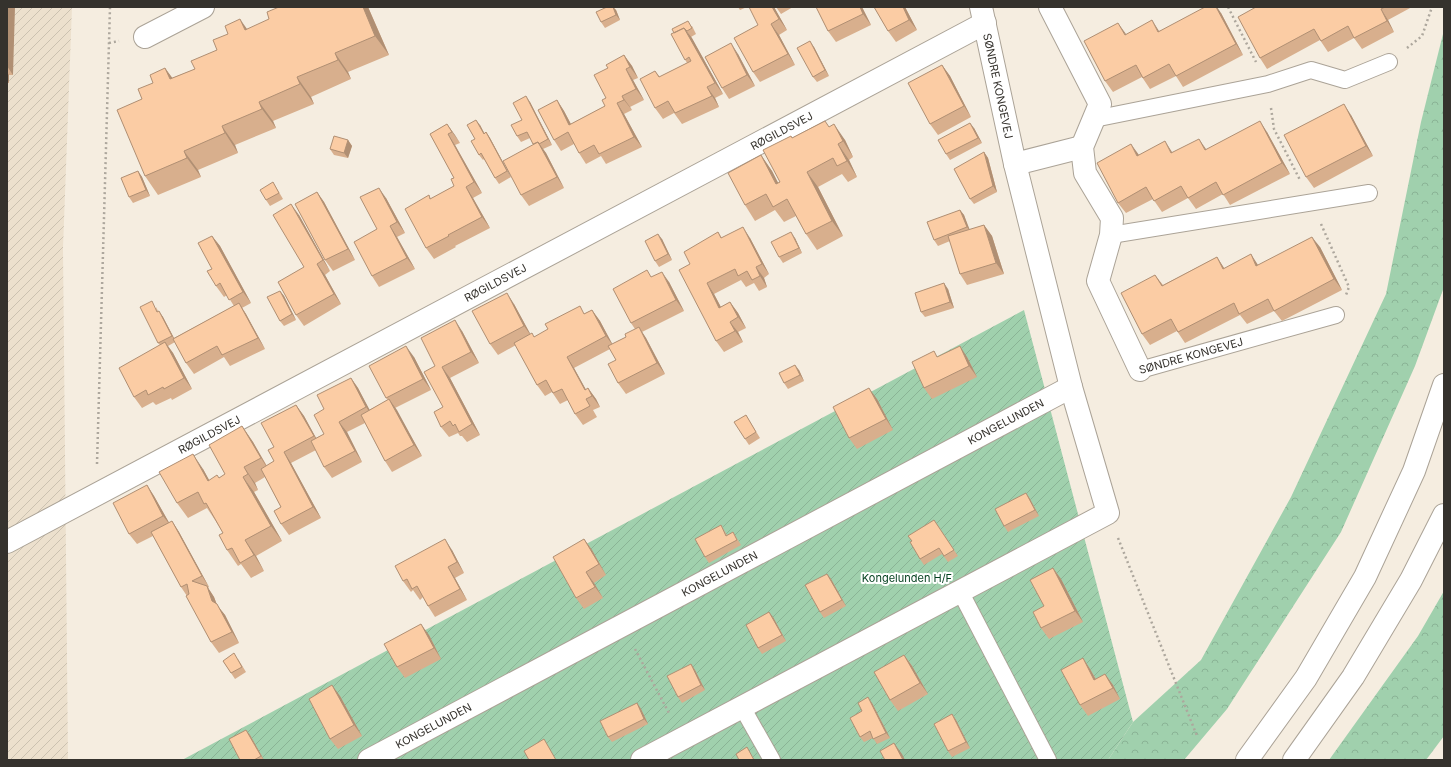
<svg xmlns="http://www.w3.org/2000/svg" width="1451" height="767" viewBox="0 0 1451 767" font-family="Inter,sans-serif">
	<defs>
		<pattern id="industrial-furrows" width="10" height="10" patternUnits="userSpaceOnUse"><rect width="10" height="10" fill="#ece0cd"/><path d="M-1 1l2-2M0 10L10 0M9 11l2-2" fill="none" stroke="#cbc1b0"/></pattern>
		<pattern id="forest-crowns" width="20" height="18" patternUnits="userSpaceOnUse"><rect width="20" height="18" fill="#a0d0ad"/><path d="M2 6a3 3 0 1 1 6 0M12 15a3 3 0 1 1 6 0" fill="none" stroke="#8ab395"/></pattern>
		<pattern id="garden-furrows" width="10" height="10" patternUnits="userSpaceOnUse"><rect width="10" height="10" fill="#a0d0ad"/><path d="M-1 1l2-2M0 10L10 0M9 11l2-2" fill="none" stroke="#8ab395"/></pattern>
	</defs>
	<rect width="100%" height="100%" fill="#f5ede0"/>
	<!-- industrial -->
	<path fill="url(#industrial-furrows)" d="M7,7H72L63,248L68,760H7Z"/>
	<!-- forest -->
	<path fill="url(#forest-crowns)" d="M1444,30V287L1415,366L1341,532L1227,709L1184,760H1108L1133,722L1201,660L1291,497L1386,294L1421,122Z
		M1444,591V736L1426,760H1329L1418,636Z"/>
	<!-- garden -->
	<path fill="url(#garden-furrows)" d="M1024,310L1133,722L1108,760H182Z"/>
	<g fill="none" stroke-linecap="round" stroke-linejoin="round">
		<defs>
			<g id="service">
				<path d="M1094,119L1268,84L1311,70L1345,80L1389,62"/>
				<path d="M1111,235L1369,193"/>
				<path id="s1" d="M1140,370L1336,315"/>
				<path d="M960,591L1048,760"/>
				<path d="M742,707L772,760"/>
			</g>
			<g id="minor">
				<path d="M1050,7L1100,104L1082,147L1085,173L1112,218L1111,235L1098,281L1140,370"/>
				<path d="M145,37L203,7"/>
				<path d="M1015,164L1082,147"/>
				<path id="s2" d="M7,542L985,23"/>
				<path id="s3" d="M369,760L1071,387"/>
				<path d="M642,760L1108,513L1071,387L1015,164L981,7"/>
			</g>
			<path id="motorway" d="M1247,760L1306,678L1365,577L1414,471L1444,385
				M1294,760L1353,677L1411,580L1444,515"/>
		</defs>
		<!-- service casing -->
		<use href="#service" stroke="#aba397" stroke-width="18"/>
		<!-- minor casing -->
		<use href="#minor" stroke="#aba397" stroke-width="24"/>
		<!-- motorway casing -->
		<use href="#motorway" stroke="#aba397" stroke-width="24"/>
		<!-- path -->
		<path stroke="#ada79d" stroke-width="2.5" stroke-dasharray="2 3" stroke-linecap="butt" d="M1228,7L1256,62
			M109,43L119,41
			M1407,48L1422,36L1432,7
			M1271,108L1274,129L1300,180
			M1321,224L1349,287L1346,295
			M97,464L110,7
			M1118,538L1197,736
			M635,649L670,715"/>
		<!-- service -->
		<use href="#service" stroke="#fff" stroke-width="16"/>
		<!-- minor -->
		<use href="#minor" stroke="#fff" stroke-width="22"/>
		<!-- motorway -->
		<use href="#motorway" stroke="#fff" stroke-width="22"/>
	</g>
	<!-- wall -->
	<path fill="#d8af8d" d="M7,7L13,75H9V83H7Z
		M368,7L389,55L348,72L351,79L311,97L314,104L273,121L276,128L235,145L238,153L198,170L201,177L158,195L145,176L142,99L165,68L172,78L195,69L217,50L247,29Z
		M613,7L616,10L620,20L605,28L601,22Z
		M738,7H747L740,10Z
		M774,7L787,30L779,35L795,65L760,82L753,72L758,25Z
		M776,7H793L781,14Z
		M816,7H862L871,25L836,42L828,31Z
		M874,7H905L917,30L896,42L888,31Z
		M1256,7H1412L1388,20L1394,32L1362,49L1354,38L1328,52L1320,40L1267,69L1260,58Z
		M1221,13L1243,55L1183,87L1176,76L1150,89L1142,77L1113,92L1105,81L1126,34L1159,31Z
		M692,26L696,34L691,37L723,94L715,98L719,107L682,124L674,113L663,119L655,108V71L660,77L687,63L671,34Z
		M814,47L829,76L817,82L813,77Z
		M738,54L755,86L729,99L722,88Z
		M624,55L632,66L638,78L633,80L644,100L630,107L632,110L624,114L642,147L606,164L601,156L586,164L579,153L574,144L561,151L554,140L557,100L564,111L571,124L605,106L608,68Z
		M942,65L950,76L971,117L938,135L930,124Z
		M530,102L552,145L543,149L546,153L564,188L529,206L521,195L533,144L530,138L521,142L517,136L522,120Z
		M1351,115L1373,156L1314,188L1306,177Z
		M447,124L460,143L455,145L482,193L473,198L490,228L455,246L456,247L434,259L426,248L429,195L431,199L454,186V178L430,134Z
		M480,125L484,133L486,132L490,138L511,177L499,184L495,178L484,159L483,160L479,155L475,139Z
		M830,127L845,140L853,157L849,160L857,177L848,182L842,174L818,187L843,236L817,250L806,234L796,216L784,222L775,210L755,221L745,205L761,155L772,171L778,183L780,182L793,138Z
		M974,128L982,143L950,160L946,154Z
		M1267,132L1290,174L1230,205L1223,194L1196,209L1188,198L1162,212L1153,199L1126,213L1118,203L1139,155L1206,150Z
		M348,140L352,146L348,158L334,155L330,149Z
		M984,152L988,158L997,192L974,204L970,199Z
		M138,171L142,177L150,196L133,203L129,197Z
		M273,182L283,199L270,206L266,200Z
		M317,192L324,202L355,260L333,271L325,260Z
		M386,198L405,233L397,237L415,269L379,287L372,276L377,229Z
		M960,210L964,215L969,230L984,225L992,236L1004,274L967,285L960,274L950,241L938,246L934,240Z
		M299,215L330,271L325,275L341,304L304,326L296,315L304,267Z
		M718,232L722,238H750L769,274L764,278L767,287L759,291L754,283L746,287L741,280L714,294L721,307L730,302L738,313L746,328L738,332L743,342L724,352L716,341L690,264Z
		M212,236L220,246L251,303L242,308L246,314L265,349L230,366L224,357L194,374L186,363L175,342L168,346L173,353L192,389L172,400L171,398L156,405L153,402L142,408L134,397L160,345L158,343L156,307L158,311L163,317L174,338L234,306L227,295L224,297L216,286L212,269Z
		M795,238L802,253L783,263L779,257Z
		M662,239L672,260L659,267L655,261Z
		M1320,247L1342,290L1282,321L1274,311L1247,324L1240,315L1185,343L1177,331L1150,345L1142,334L1155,275L1163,285L1217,257L1224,268L1258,265Z
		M651,277L669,282L684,311L642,332L646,338L665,374L626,394L618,383L616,360L610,349L574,368L586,390L588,388L596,399L600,407L593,410L597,417L583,425L575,414L568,400L560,404L552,392L545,396L537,385L516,345L498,355L490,344L514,304L530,334L534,337L592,310L600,321L612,344L626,337L635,329L631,323Z
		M948,289L954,308L925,317L921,312Z
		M280,291L284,296L296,320L284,326L280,321Z
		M462,331L479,363L450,378L480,435L467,442L462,436H460L458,433L449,437L441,427L443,407L435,366Z
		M934,351L937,357H967L977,377L932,399L924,388Z
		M414,357L431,390L395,408L422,456L392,472L385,461L365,423L347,432L362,462L332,478L324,467L316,450L291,463L321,518L289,535L281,524V507L265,477L255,483L258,490L254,492L282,541L256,556L264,571L251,578L241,564L238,566L227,550L223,533L215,520L207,508L188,518L177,503L203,469L209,480L219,478L225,474L242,426L253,442L267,466L274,461V447L296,405L304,416L316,438L324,434V409L351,378L358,388L369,410L388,400L386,398Z
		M799,370L804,381L788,389L784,383Z
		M877,399L893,430L857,449L849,438Z
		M746,415L760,438L749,445L745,439Z
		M147,485L154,496L169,523L172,521L179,532L209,587L208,588L214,597L217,605L225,615L239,643L219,653L211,642L187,596L181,587L153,536L137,544L129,534Z
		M1026,493L1030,499L1039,516L1008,532L1004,526Z
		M934,520L958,556L948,562L942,554L924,565L920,559Z
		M721,525L727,535L733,532L741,545L709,563L705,557Z
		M584,539L592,550L606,575L594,583L603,598L584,609L576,598Z
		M452,550L464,573L455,578L467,600L435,617L428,606L423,597L420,600L413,590L411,592L403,581Z
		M1053,568L1061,579L1083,622L1049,639L1041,628L1044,606Z
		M827,574L831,579L846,606L824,618L820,612Z
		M773,617L786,641L762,654L758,648Z
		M429,635L441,659L405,678L397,667Z
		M904,655L912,666L928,694L898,711L890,700Z
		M1083,658L1090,669L1096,679L1105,674L1113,685L1120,699L1088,716L1080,705Z
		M238,659L246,672L235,679L223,661Z
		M691,664L695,670L705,690L682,703L678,697Z
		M340,696L362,736L338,749L330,739Z
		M637,703L641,709L648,724L612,742L608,737Z
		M872,703L890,738L877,744L873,738L864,742L860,737L862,711Z
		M952,714L956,720L970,748L952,757L948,751Z
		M250,735L264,760H240Z"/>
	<!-- shaded-wall -->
	<path fill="#b08f73" d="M7,7H15L13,75L7,66Z
		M363,7H368L389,55L375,36Z
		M613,7L616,10L620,20L616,15Z
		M772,7H774L787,30L779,19Z
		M860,7H862L871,25L863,14Z
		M903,7H905L917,30L909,20Z
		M1216,7H1217L1221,13L1243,55L1236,44Z
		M1381,9L1388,20L1394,32L1387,21Z
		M240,19L254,39L245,30Z
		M1152,20L1159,31L1166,43L1158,32Z
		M1118,23L1126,34L1132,45L1125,35Z
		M771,24L779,35L795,65L788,54Z
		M684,28L692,38L723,94L715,83Z
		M810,41L814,47L829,76L825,70Z
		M731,43L738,54L755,86L747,75Z
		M335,53L348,72L351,79L338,60Z
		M624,55L632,66L638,78L630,67Z
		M942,65L950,76L971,117L964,106Z
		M165,68L179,87L170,79Z
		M626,69L633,80L644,100L636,89Z
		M7,72L9,75V83L7,80Z
		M297,77L311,97L314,104L300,84Z
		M707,87L715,98L719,107L712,96Z
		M526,96L530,102L552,145L548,139Z
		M622,96L630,107L632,110L624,100Z
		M557,100L564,111L577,136L569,125Z
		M259,102L273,121L276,128L262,109Z
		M617,103L624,114L642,147L634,137Z
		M1344,104L1351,115L1373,156L1366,146Z
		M476,120L480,125L488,140L484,134Z
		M1260,121L1267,132L1290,174L1282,163Z
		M970,123L974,128L982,143L978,138Z
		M447,124L455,135L460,143L452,132Z
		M834,124L845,140L853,157L843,141Z
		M222,126L235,145L238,153L225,133Z
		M486,132L490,138L511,177L507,171Z
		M448,134L455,145L482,193L474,182Z
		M1199,139L1206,149L1213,161L1205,150Z
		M348,140L352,146L348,158L344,153Z
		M1165,141L1172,152L1179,164L1171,153Z
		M538,142L546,153L564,188L557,177Z
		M838,144L849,160L857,177L847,161Z
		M1131,144L1139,155L1145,167L1137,156Z
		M184,151L198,170L201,177L187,158Z
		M984,152L988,158L997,192L993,186Z
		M761,155L772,171L787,200L776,184Z
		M138,171L142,177L150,196L146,190Z
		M807,172L818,187L843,236L832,221Z
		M466,187L473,198L490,228L482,217Z
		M379,188L386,198L405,233L397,222Z
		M317,192L324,202L355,260L348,249Z
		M291,204L299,215L330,271L323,260Z
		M960,210L964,215L971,233L967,227Z
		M984,225L992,236L1004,274L996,263Z
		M390,226L397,237L415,269L407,258Z
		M743,227L750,238L769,274L762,264Z
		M791,232L795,238L802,253L799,248Z
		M658,234L662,239L672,260L668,254Z
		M212,236L220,246L251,303L243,292Z
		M1312,237L1320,247L1342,290L1334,279Z
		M1251,254L1258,265L1256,266Z
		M1217,257L1224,268L1223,269Z
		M317,264L325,275L341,304L334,294Z
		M756,267L764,278L767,287L760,276Z
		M662,272L669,282L684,311L676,300Z
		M1155,275L1163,286H1162Z
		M707,283L714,294L727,319L719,308Z
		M944,283L948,289L954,308L950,302Z
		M280,291L284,296L296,320L292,314Z
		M507,293L514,304L532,337L524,326Z
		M730,302L738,313L746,328L738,317Z
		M239,303L246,314L265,349L258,338Z
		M592,310L600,321L614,347L606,336Z
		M159,311L163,317L176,342L172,336Z
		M455,320L462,331L479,363L471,352Z
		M730,322L738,332L743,342L735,331Z
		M639,327L646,338L665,374L657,363Z
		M165,342L173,353L192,389L184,378Z
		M406,346L414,357L431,390L423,379Z
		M960,346L967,357L977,377L969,366Z
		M567,357L574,368L590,397L585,390Z
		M795,365L799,370L804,381L800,375Z
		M442,367L450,378L480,435L472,424Z
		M351,378L358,388L374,418L366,407Z
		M588,388L596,399L600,407L592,396Z
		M869,388L877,399L893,430L886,419Z
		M389,399L397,410L422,456L414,445Z
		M296,405L304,416L321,447L314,436Z
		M339,422L347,432L362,462L355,451Z
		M242,426L253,442L271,474L261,458Z
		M284,452L291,463L321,518L313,507Z
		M193,454L203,469L218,496L208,481Z
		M244,467L255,483L258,490L248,474Z
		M243,477L254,492L282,541L271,526Z
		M147,485L154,496L171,526L163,516Z
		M1026,493L1030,499L1039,516L1035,510Z
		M172,521L179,532L209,587L202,576Z
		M445,539L452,550L464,573L457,562Z
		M584,539L592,550L606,575L599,564Z
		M245,540L256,556L264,571L254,555Z
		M448,567L455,578L467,600L460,589Z
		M1053,568L1061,579L1083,622L1075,611Z
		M586,572L594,583L603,598L595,587Z
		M827,574L831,579L846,606L842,600Z
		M207,586L214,597L217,605L225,615L239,643L212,601Z
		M769,612L773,617L786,641L782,635Z
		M421,624L429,635L441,659L434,648Z
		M904,655L912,666L928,694L920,683Z
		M1083,658L1090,669L1102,691L1094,680Z
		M691,664L695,670L705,690L701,685Z
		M1105,674L1113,685L1120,699L1113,688Z
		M332,685L340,696L362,736L354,725Z
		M868,697L872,703L890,738L886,733Z
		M637,703L641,709L648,724L644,719Z
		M952,714L956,720L970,748L966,742Z
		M246,730L250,735L264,760L261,756Z
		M894,743L902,754L905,760H903Z"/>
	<!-- building -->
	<path fill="#fbcca4" stroke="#b08f73" d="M279,7H363L375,36L335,53L338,60L297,77L300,84L259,102L262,109L222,126L225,133L184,151L187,158L145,176L117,110L142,99L138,89L153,83L150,75L165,68L170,79L195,69L191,61L217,50L213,40L228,34L225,26L240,19L245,30L269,19L267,12Z
		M607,7H613L616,15L601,22L596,12Z
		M749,7H772L779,19L771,24L788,54L753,72L734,38L758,25Z
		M816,7H860L863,14L828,31Z
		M874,7H903L909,20L888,31Z
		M1205,7H1216L1236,44L1176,76L1169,64L1143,78L1136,65L1105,81L1084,41L1118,23L1125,35L1152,20L1158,32Z
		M1256,7H1385L1381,9L1387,21L1354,38L1348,26L1321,41L1314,29L1260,58L1238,17Z
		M688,21L692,28L687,31L684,28L674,33L672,29Z
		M684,28L715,83L707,87L712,96L675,113L668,101L655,108L640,79L655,71L659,77L691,61L689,57L685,60L671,34Z
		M810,41L825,70L813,77L797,48Z
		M731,43L747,75L722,88L705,57Z
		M624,55L630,67L626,69L636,89L622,96L624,100L617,103L634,137L599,154L594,145L579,153L568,132L554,140L538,110L557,100L569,125L605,106L602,100L606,98L594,75L608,68L606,65Z
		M942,65L964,106L930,124L908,83Z
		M526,96L548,139L539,144L538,142L533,144L527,132L517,136L511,125L522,120L513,103Z
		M1344,104L1366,146L1306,177L1284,135Z
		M476,120L484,134L486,132L507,171L495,178L481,153L479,155L471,141L475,139L467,125Z
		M825,121L829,127L834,124L843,141L838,144L847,161L837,166L833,158L807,172L832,221L806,234L787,199L773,207L766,194L745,205L728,173L761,155L776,184L780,182L763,150L791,136L792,138Z
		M1260,121L1282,163L1223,195L1216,182L1188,198L1181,186L1154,201L1146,187L1118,203L1097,163L1131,144L1137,156L1165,141L1171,153L1199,139L1205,150Z
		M970,123L978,138L946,154L938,140Z
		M447,124L452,132L448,134L474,182L466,187L482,217L448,235L449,236L426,248L405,209L429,195L430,199L454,186L451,179L454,178L430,134Z
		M334,136L348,140L344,153L330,149Z
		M538,142L557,177L521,195L503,161Z
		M984,152L993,186L970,199L954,169Z
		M138,171L146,190L129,197L121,178Z
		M273,182L279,193L266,200L260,190Z
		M379,188L397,222L390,226L407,258L372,276L354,242L377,229L360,197Z
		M317,192L348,249L325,260L295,204Z
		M291,204L323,260L317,264L334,294L296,315L278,282L304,267L273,215Z
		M960,210L967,227L934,240L927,222Z
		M984,225L996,263L960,274L948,236Z
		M743,227L762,264L756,267L760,276L752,280L747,271L738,276L735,269L707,283L719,308L730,302L738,317L730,322L735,331L716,341L679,270L690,264L684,252L718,232L721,238Z
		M791,232L799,248L779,257L771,242Z
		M658,234L668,254L655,261L645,241Z
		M212,236L243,292L229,300L220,283L216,286L207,271L212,269L198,243Z
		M1312,237L1334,279L1274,311L1268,299L1239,314L1234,303L1178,332L1171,319L1142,334L1121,293L1155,275L1162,286L1217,257L1223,269L1251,254L1256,266Z
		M647,270L651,277L662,272L676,300L631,323L613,289Z
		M944,283L950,302L921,312L915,293Z
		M280,291L292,314L280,321L267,297Z
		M507,293L524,326L490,344L472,311Z
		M152,301L157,312L159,311L172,336L158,343L140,307Z
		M239,303L258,338L222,355L217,346L186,363L173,339Z
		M580,306L584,314L592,310L606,336L567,357L585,390L588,388L592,396L586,399L590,406L575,414L562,389L553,393L546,380L537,385L514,343L532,333L534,337L548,329L545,324Z
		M455,320L471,352L442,367L472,424L459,432L455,424L453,426L450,421L441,427L434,412L443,407L424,372L435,366L421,338Z
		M639,327L657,363L618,383L608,364L616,360L608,346L626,337L625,334Z
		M165,342L184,378L164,389L163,387L148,395L146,390L134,397L119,368Z
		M406,346L423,379L386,398L369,366Z
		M960,346L969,366L924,388L912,362L934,351L937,357Z
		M795,365L800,375L784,383L779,373Z
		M351,378L366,407L339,422L355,451L324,467L311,441L324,434L314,415L324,409L317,395Z
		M869,388L886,419L849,438L833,407Z
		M389,399L414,445L385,461L361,415Z
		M296,405L314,436L284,452L313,507L281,524L274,511L281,507L261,469L274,461L268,450L274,447L261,423Z
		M746,415L756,432L745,439L734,422Z
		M242,426L261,458L244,467L248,474L243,477L271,526L245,540L254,555L240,563L232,548L227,550L219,535L223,533L206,503L204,504L198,492L177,503L159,472L193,454L208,481L217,475L219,478L225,474L209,445Z
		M147,485L163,516L129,534L113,503Z
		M1026,493L1035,510L1004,526L995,509Z
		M934,520L954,550L944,556L939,548L920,559L910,542L912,541L908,536Z
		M172,521L202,576L192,581L207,586L212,601L217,604L232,632L211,642L186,596L189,594L187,584L181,587L151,532Z
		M721,525L726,536L733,532L737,540L705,557L695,539Z
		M445,539L457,562L448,567L460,589L428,606L417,586L412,589L407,579L403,581L395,566Z
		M584,539L599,564L586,572L595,587L576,598L553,557Z
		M1053,568L1075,611L1041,628L1033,612L1044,606L1030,580Z
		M827,574L842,600L820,612L805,585Z
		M769,612L782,635L758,648L746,625Z
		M421,624L434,648L397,667L384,644Z
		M234,653L242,667L231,673L223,661Z
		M904,655L920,683L890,700L874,672Z
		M1083,658L1094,680L1105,674L1113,688L1080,705L1061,670Z
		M691,664L701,685L678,697L667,676Z
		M332,685L354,725L330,739L309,699Z
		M868,697L886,733L873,739L870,731L860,737L850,718L862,711L858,703Z
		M637,703L644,719L608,737L600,721Z
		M952,714L966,742L948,751L934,724Z
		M246,730L261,756L254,760H240L229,739Z
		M544,739L556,760H529L524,751Z
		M894,743L903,760H885L880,751Z
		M747,747L754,760H739L736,754Z"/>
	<g text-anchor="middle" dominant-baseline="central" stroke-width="4" stroke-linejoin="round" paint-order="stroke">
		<!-- street labels -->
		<g font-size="11" fill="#35322d" stroke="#fff">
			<text transform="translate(998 86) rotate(78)">SØNDRE KONGEVEJ</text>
			<text stroke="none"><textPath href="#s2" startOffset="877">RØGILDSVEJ</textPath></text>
			<text stroke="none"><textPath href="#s2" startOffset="553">RØGILDSVEJ</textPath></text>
			<text stroke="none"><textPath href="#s1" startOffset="53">SØNDRE KONGEVEJ</textPath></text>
			<text stroke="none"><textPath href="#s3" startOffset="721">KONGELUNDEN</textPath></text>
			<text stroke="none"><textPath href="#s2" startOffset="229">RØGILDSVEJ</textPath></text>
			<text stroke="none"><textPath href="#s3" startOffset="397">KONGELUNDEN</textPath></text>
			<text stroke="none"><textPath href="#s3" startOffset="73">KONGELUNDEN</textPath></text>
		</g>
		<!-- park labels -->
		<g font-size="11" fill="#003e1c" stroke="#fff">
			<text x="907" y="578">Kongelunden H/F</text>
		</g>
	</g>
	<!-- border -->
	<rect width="1451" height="767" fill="none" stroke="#35322d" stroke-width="16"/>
</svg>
